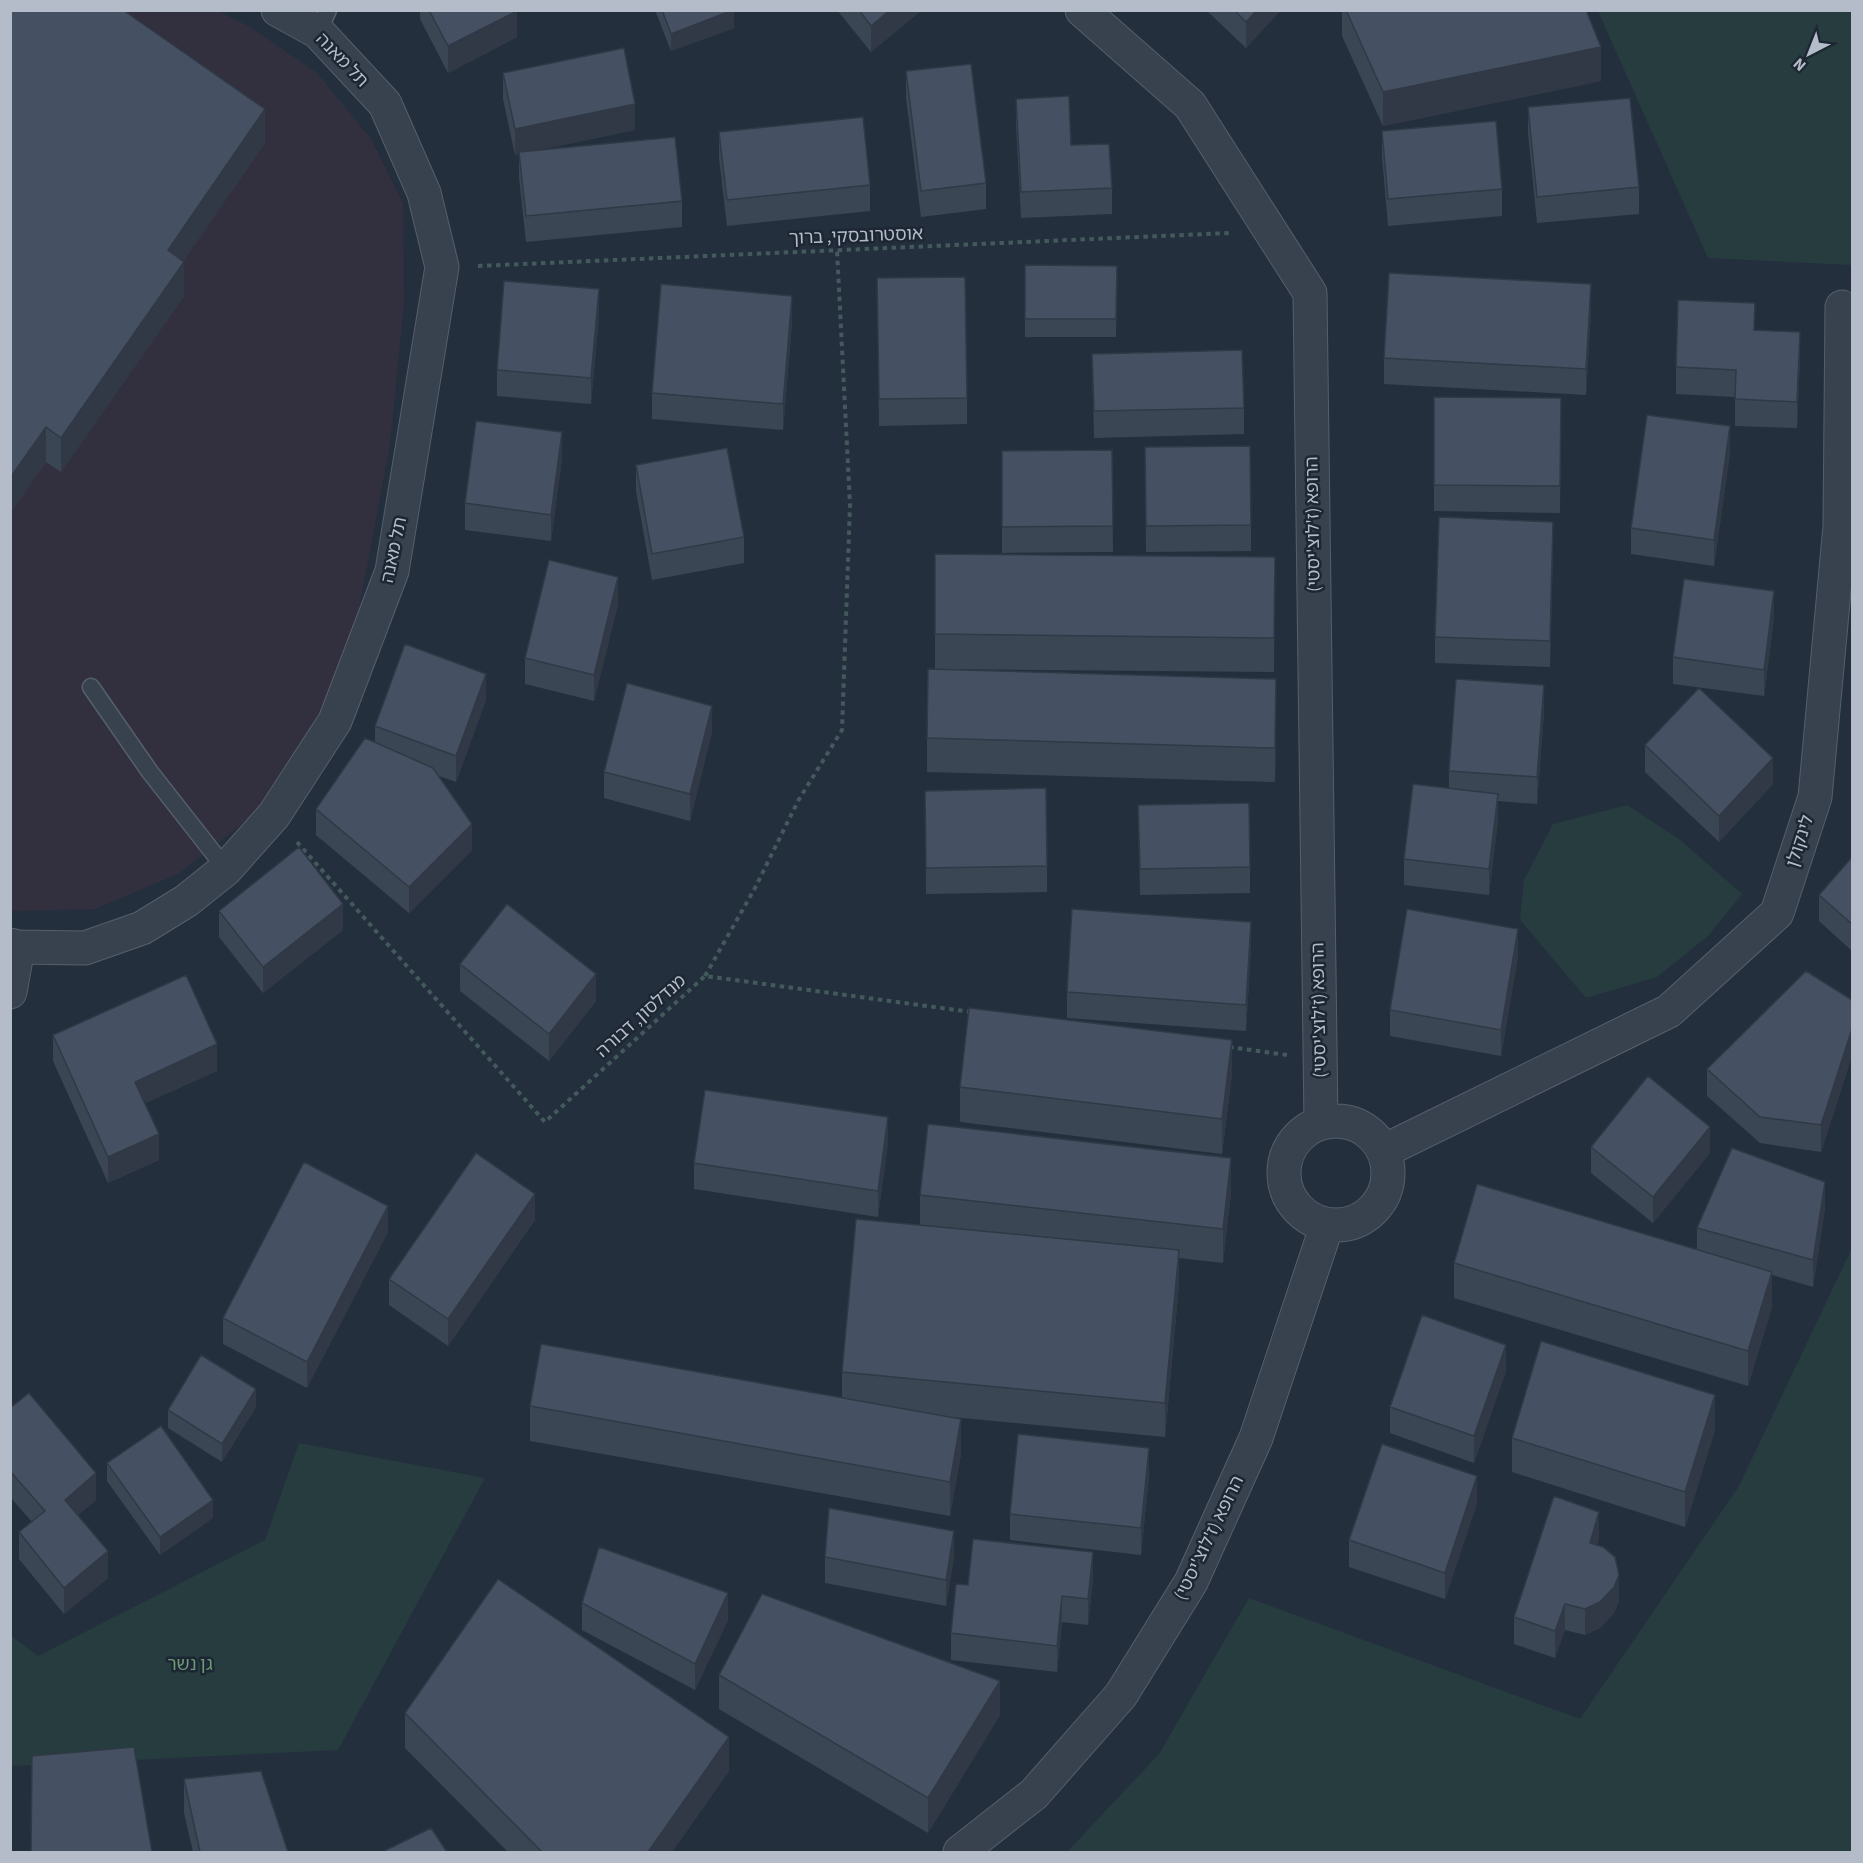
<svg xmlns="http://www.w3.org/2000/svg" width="1863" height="1863" viewBox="0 0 1863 1863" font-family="'Source Sans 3','Noto Sans Hebrew',sans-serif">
	<rect width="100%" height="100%" fill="#242f3e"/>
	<!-- medical -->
	<path fill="#32303f" d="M10,11H218L250,27L317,73L371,139L403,203L404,303L390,445L355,630L315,726L252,816L178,874L95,909L11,911Z"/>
	<!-- green -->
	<path fill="#263c3f" d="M1598,11H1852V265L1708,258Z
		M1627,805L1679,839L1742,894L1708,936L1657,977L1586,998L1520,920L1524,880L1553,824Z
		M1852,1248V1852H1067L1159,1754L1249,1598L1580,1719L1739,1486Z
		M299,1443L485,1478L338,1750L11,1766L10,1635L38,1656L265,1540Z"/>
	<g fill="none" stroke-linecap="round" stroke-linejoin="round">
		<defs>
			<path id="lane" d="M318,32L328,10
				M91,687L150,772L226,869"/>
			<path id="street" d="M1082,10L1190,105L1310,293L1321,1122
				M10,945L18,947L85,948L142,928L186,901L226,869L274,815L335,721L392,571L442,267L424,193L385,104L318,32L278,10
				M10,992L18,947
				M1284 1173a52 52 0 1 1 104 0a52 52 0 1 1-104 0Z
				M1384,1151L1669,1011L1777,913L1815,797L1840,526L1842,307
				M960,1852L1034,1794L1121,1695L1191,1582L1256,1438L1327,1225"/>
		</defs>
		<!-- lane casing -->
		<use href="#lane" stroke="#565f6c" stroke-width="19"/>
		<!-- street casing -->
		<use href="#street" stroke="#565f6c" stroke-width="35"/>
		<!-- path -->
		<path stroke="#44595c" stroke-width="4" stroke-dasharray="4.5 4.5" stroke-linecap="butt" d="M478,266L1229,233
			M297,842L545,1122L705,976L971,1012
			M705,976L755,888L798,801L842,730L850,505L837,250
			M1229,1047L1287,1055"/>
		<!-- lane -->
		<use href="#lane" stroke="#38414e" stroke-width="16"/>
		<!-- street -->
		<use href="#street" stroke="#38414e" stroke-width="33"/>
	</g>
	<!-- wall -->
	<path fill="#3b4654" d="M10,10L265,143L183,261L184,296L61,472L46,462L10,513Z
		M420,10H517V37L448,73L420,19Z
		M655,10H734V28L671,51Z
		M837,10H922L871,52Z
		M1206,10H1281L1246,48Z
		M1342,10H1586L1601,81L1383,126L1342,36Z
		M906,71L986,183V209L921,217L906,98Z
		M503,73L635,130L538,150L682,201V227L526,242L519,178V154L515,155L503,99Z
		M1016,99L1071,145L1112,188V214L1021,218L1016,125Z
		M1528,107L1639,187V214L1537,223L1528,133Z
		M1382,131L1502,189V216L1388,226L1382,157Z
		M719,132L870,185V211L727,226L719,158Z
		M1025,265L1117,266L1116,337H1025Z
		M877,278L967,398V424L879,426Z
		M1591,310L1586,395L1384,384V358Z
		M599,316L591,404L497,396V370Z
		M792,322L783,430L652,419V393Z
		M1755,330L1800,358L1797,428L1735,426V397L1676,394V367Z
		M1092,354L1244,408V434L1094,438Z
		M1434,397L1561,398L1560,513L1434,511Z
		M1145,447L1251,525V551L1146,552Z
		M1112,450L1113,552L1002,553V451Z
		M1730,453L1714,566L1631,554V528Z
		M562,458L551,541L465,530V503Z
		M636,465L744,537V563L652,580L636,491Z
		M1553,548L1550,667L1435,663V637Z
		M935,554L1275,557L1274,672L935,669Z
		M618,604L594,701L525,684V658Z
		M1774,618L1764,696L1673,684V657Z
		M486,700L456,782L439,776L472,850L409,913L316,835V809L375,743V726Z
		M1544,712L1537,804L1498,801V820L1489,895L1404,885V859L1449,788V771Z
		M1276,713L1275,782L927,772V738Z
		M712,732L690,821L604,798V772Z
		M1645,745L1773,784L1719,842L1645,772Z
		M925,791L1047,866V892L926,894Z
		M1138,805L1250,867V893L1140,895Z
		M1852,857V951L1819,921V895Z
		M219,911L343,930L263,993L219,937Z
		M1251,948L1246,1031L1067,1018V992Z
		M1518,956L1501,1056L1390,1036V1010Z
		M460,964L596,1001L549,1061L460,991Z
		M1852,1000V1056L1821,1152L1760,1143L1707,1096V1069Z
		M53,1035L217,1071L145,1103L159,1160L108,1183L53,1061Z
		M1232,1074L1222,1154L960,1122V1087Z
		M888,1143L878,1217L694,1189V1163Z
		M1591,1147L1710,1153L1653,1223L1591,1173Z
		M1231,1192L1223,1263L1179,1258V1284L1165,1437L941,1416L961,1454L950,1516L530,1441V1406L842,1398V1372L920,1225V1195Z
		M1825,1208L1813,1287L1772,1275V1307L1748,1386L1454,1298V1263L1697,1250V1228Z
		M535,1220L448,1346L389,1305V1279Z
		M388,1232L307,1388L223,1344V1318Z
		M1506,1371L1474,1463L1390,1433V1407Z
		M256,1407L222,1462L168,1428V1410Z
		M10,1408L96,1500L78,1515L108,1578L64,1614L19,1559V1532L32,1522L10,1497Z
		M1715,1430L1685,1527L1512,1472V1438Z
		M107,1463L213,1518L160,1555L107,1481Z
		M1149,1475L1141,1555L1010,1540V1514Z
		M1477,1503L1445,1599L1349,1567V1540Z
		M1599,1538L1597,1545L1619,1601L1614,1613L1600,1628L1585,1635L1565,1630L1555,1658L1514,1644V1617Z
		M825,1557H954L946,1606L825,1583Z
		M1093,1579L1088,1625L1062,1622L1057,1672L951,1660V1633L968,1585Z
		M582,1603L728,1620L695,1690L582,1630Z
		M719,1675L1000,1715L928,1833L719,1709Z
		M405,1713L729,1771L672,1852H508L405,1748Z
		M184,1779L288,1852H193L184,1813Z"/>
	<!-- shaded-wall -->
	<path fill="#303945" d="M734,10V28L671,51V34Z
		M890,10H922L871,52V26Z
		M1257,10H1281L1246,48V22Z
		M517,11V37L448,73V46Z
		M1601,47V81L1383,126V92Z
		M635,104V130L515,155V129Z
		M265,109V143L168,284V250Z
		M184,262V296L61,472V438Z
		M1591,284V310L1586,395V369Z
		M599,289V316L591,404V378Z
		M792,296V322L783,430V404Z
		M1800,332V358L1797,428V402Z
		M1730,426V453L1714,566V540Z
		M46,427V462L10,513V478Z
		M562,432V458L551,541V515Z
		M1553,522V548L1550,667V641Z
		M618,577V604L594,701V675Z
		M1774,591V618L1764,696V670Z
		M486,674V700L456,782V756Z
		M1276,679V713L1275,782V748Z
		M1544,685V712L1537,804V777Z
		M712,706V732L690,821V794Z
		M1773,758V784L1719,842V816Z
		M1498,794V820L1489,895V869Z
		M472,824V850L409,913V887Z
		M343,904V930L263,993V967Z
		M1251,922V948L1246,1031V1005Z
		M1518,929V956L1501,1056V1030Z
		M596,974V1001L549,1061V1034Z
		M1852,1029V1056L1821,1152V1125Z
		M1232,1040V1074L1222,1154V1119Z
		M217,1044V1071L135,1108V1082Z
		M888,1117V1143L878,1217V1191Z
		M1710,1127V1153L1653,1223V1197Z
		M159,1134V1160L108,1183V1157Z
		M1231,1158V1192L1223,1263V1229Z
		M1825,1182V1208L1813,1287V1260Z
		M535,1194V1220L448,1346V1319Z
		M388,1206V1232L307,1388V1362Z
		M1179,1250V1284L1165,1437V1403Z
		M1772,1272V1307L1748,1386V1351Z
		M1506,1345V1371L1474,1463V1436Z
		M256,1389V1407L222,1462V1444Z
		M1715,1395V1430L1685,1527V1492Z
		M961,1419V1454L950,1516V1482Z
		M1149,1448V1475L1141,1555V1528Z
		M96,1473V1500L65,1526V1500Z
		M1477,1476V1503L1445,1599V1573Z
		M213,1500V1518L160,1555V1537Z
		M1599,1512V1538L1590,1569V1543Z
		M954,1531V1557L946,1606V1580Z
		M108,1551V1578L64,1614V1588Z
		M1093,1552V1579L1088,1625V1599Z
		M1619,1575V1601L1614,1613L1600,1628L1585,1635V1609Z
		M728,1593V1620L695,1690V1664Z
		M1062,1596V1622L1057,1672V1646Z
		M1565,1604V1630L1555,1658V1631Z
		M1000,1681V1715L928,1833V1798Z
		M729,1737V1771L672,1852H648Z"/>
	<!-- building -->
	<path fill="#455162" stroke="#303945" stroke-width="1.5" d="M10,10H123L265,109L168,250L184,262L61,438L46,427L10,478Z
		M429,10H517V11L448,46Z
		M662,10H733L671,34Z
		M859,10H890L871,26Z
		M1234,10H1257L1246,22Z
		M1346,10H1586L1601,47L1383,92Z
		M624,48L635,104L515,129L503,73Z
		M971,64L986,183L921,191L906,71Z
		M1069,96L1071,145L1109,144L1112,188L1021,192L1016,99Z
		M1630,98L1639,187L1537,197L1528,107Z
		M863,117L870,185L727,200L719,132Z
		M1496,121L1502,189L1388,199L1382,131Z
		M675,137L682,201L526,216L519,152Z
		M1025,265L1117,266L1116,319H1025Z
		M1389,273L1591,284L1586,369L1384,358Z
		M965,277L967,398L879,399L877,278Z
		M504,281L599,289L591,378L497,370Z
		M661,284L792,296L783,404L652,393Z
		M1678,300L1755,303L1754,330L1800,332L1797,402L1735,399L1736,370L1676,367Z
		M1242,350L1244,408L1094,411L1092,354Z
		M1434,397L1561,398L1560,486L1434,485Z
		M1647,415L1730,426L1714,540L1631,528Z
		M476,421L562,432L551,515L465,503Z
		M1250,446L1251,525L1146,526L1145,447Z
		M727,448L744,537L652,554L636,465Z
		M1112,450L1113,526L1002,527V451Z
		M1439,517L1553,522L1550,641L1435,637Z
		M935,554L1275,557L1274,638L935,634Z
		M549,560L618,577L594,675L525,658Z
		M1684,579L1774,591L1764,670L1673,657Z
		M405,644L486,674L456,756L375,726Z
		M928,669L1276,679L1275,748L927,738Z
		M1456,679L1544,685L1537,777L1449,771Z
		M627,683L712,706L690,794L604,772Z
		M1699,688L1773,758L1719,816L1645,745Z
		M365,738L433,768L472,824L409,887L316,809Z
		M1413,784L1498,794L1489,869L1404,859Z
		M1046,788L1047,866L926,868L925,791Z
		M1249,803L1250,867L1140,869L1138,805Z
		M299,847L343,904L263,967L219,911Z
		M1852,857V924L1819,895Z
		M507,904L596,974L549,1034L460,964Z
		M1072,909L1251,922L1246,1005L1067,992Z
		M1407,909L1518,929L1501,1030L1390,1010Z
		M1806,971L1852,1000V1029L1821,1125L1760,1117L1707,1069Z
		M186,975L217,1044L135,1082L159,1134L108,1157L53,1035Z
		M969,1008L1232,1040L1222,1119L960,1087Z
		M1648,1076L1710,1127L1653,1197L1591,1147Z
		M705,1090L888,1117L878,1191L694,1163Z
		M928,1124L1231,1158L1223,1229L920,1195Z
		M1732,1148L1825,1182L1813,1260L1697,1228Z
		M476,1153L535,1194L448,1319L389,1279Z
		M304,1162L388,1206L307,1362L223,1318Z
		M1477,1184L1772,1272L1748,1351L1454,1263Z
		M856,1219L1179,1250L1165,1403L842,1372Z
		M1422,1315L1506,1345L1474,1436L1390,1407Z
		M1541,1341L1715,1395L1685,1492L1512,1438Z
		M541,1344L961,1419L950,1482L530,1406Z
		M201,1355L256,1389L222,1444L168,1410Z
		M29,1393L96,1473L65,1500L108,1551L64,1588L19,1532L45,1511L10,1471V1408Z
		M161,1426L213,1500L160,1537L107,1463Z
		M1018,1434L1149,1448L1141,1528L1010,1514Z
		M1382,1444L1477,1476L1445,1573L1349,1540Z
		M1554,1496L1599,1512L1590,1543L1603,1547L1615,1557L1619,1575L1614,1587L1600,1602L1585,1609L1565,1604L1555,1631L1514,1617Z
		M829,1508L954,1531L946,1580L825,1557Z
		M973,1539L1093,1552L1088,1599L1062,1596L1057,1646L951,1633L956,1584L968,1585Z
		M599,1547L728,1593L695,1664L582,1603Z
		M498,1579L729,1737L648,1852H542L405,1713Z
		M762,1594L1000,1681L928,1798L719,1675Z
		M134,1747L152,1852H31L32,1756Z
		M261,1771L288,1852H200L184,1779Z
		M431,1828L447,1852H382Z"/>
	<g text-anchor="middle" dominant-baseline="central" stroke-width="5" stroke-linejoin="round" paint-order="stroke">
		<!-- street labels -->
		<g font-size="18" fill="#b4bcc9" stroke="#1d2633">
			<text transform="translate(342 60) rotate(46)">תל מאנה</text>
			<text transform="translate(856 236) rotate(-2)">אוסטרובסקי, ברוך</text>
			<text transform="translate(1313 524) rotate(-91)">הרופא (ז'לוצ'יסטי)</text>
			<text transform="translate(394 550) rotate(-78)">תל מאנה</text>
			<text transform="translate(1800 841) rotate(-72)">לינקולן</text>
			<text transform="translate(1319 1010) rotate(-91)">הרופא (ז'לוצ'יסטי)</text>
			<text transform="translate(641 1016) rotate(-42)">מנדלסון, דבורה</text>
			<text transform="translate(1209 1538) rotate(-64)">הרופא (ז'לוצ'יסטי)</text>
		</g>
		<!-- park labels -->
		<g font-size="18" fill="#6b9a76" stroke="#1d2633">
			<text x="190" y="1664">גן נשר</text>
		</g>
	</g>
	<!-- border -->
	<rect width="1863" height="1863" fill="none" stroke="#b4bcc9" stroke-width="24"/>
	<!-- north arrow -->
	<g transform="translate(1809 54) rotate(222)" stroke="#1d2633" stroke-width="4.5" paint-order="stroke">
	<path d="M0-4.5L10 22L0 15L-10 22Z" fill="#b4bcc9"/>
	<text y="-9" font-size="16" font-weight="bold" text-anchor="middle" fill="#b4bcc9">N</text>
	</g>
</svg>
